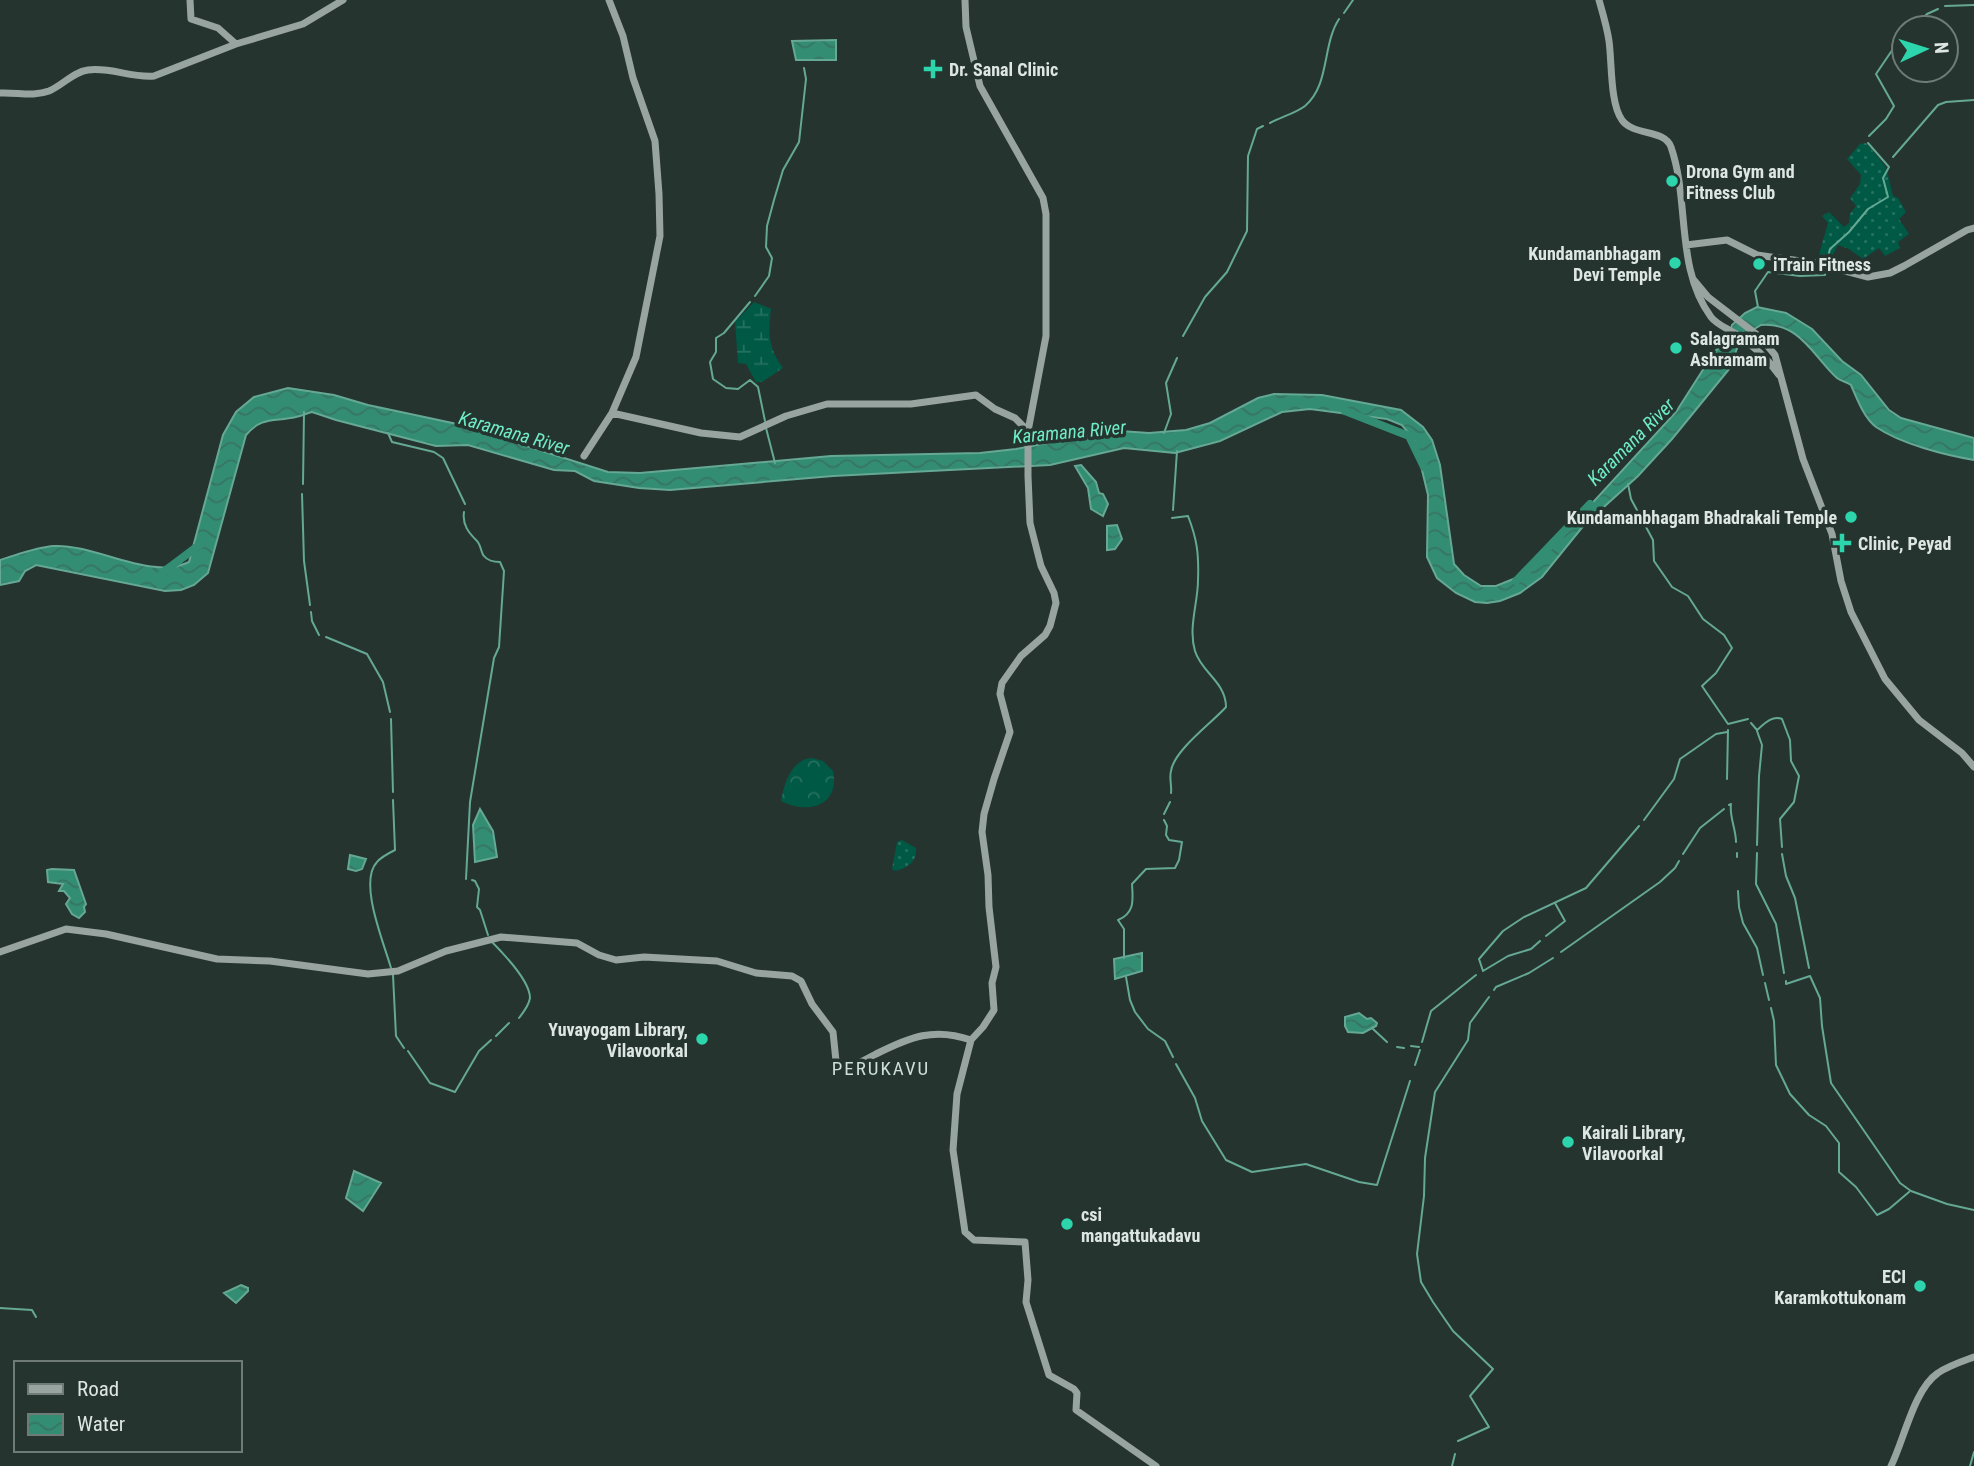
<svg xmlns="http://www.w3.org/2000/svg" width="1974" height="1466" viewBox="0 0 1974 1466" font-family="'Roboto Condensed',sans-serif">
	<defs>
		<pattern id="grass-dots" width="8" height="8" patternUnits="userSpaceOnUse" patternTransform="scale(1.75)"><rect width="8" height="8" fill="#005945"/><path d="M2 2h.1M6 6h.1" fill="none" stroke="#257160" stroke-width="1.8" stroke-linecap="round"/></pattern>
		<pattern id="forest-crowns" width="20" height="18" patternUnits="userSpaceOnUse" patternTransform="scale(1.75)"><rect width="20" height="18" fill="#005945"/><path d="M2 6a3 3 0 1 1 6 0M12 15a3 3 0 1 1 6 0" fill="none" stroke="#257160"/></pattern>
		<pattern id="wetland-marsh" width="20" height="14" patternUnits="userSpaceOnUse" patternTransform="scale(1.75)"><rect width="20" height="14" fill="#005945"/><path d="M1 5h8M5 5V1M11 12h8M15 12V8" fill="none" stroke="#257160"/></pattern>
		<pattern id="water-waves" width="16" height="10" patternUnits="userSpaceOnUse" patternTransform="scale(1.75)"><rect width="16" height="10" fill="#328d73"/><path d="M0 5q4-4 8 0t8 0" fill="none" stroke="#387463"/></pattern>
	</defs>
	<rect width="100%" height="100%" fill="#25342f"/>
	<!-- grass -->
	<path fill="url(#grass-dots)" d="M1866,143L1886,167L1893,196L1898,198L1906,212L1899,219L1909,234L1898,242L1900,248L1885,256L1879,248L1863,259L1849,249L1838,245L1829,262L1818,258L1828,223L1822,216L1829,212L1844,227L1849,223L1850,214L1856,206L1850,198L1860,184L1861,175L1847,159L1860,144Z
		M902,840L916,848C917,862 908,868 895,871L892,869L897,842Z"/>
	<!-- forest -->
	<path fill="url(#forest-crowns)" d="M812,758L823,761L833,771C840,806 808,815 781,801C784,783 792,759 812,758Z"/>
	<!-- wetland -->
	<path fill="url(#wetland-marsh)" d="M754,302L771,309C768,333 768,348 783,368L762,382H756L746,364L738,363L735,322Z"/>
	<!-- water -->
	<path fill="url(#water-waves)" stroke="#65a894" stroke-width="2" d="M836,40V60H796L792,41Z
		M1757,307L1786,313L1812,329L1842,361L1861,375L1889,410L1901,418L1974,438V460C1945,455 1901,444 1876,427C1864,418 1857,399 1851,385C1847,382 1841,381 1837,378C1813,356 1800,322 1761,325C1745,334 1735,343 1734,363L1672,439L1638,476L1584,525L1542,577L1520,593L1500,601L1487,603L1475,602L1456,593L1437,578L1427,557L1428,495L1415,441L1402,425L1387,419L1310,409L1282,412L1220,441L1175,453L1124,448L1050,465L833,476L670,490L639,488L594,481L575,471L554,470L468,445L436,446L336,420L312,412C307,413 302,416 296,417C274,422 262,416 246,435L208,573L194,585L181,590L165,591L36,565L25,571L19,581L0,585V560C17,555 36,547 54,546C96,544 150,581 189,562L223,435L236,412L254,397L288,388L334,395L368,405L490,431L517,443L608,472L640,473L831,456L980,453L1016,449L1101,433L1120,431L1149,433L1186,430L1210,423L1258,398L1274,394L1322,395L1401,410L1423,427L1432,440L1440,465L1454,564L1464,575L1481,586H1496L1528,573L1676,412L1715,351L1727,341L1732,325L1745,313Z
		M1081,465L1096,482L1099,493L1103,494L1108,504L1103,516L1091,509L1088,488L1075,466Z
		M1117,525L1122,539L1115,549L1107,550V526Z
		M480,809L493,831L497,857L475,862L473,825Z
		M350,855L366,859L362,869L356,871L348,869Z
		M52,869L74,870L86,904L84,907L85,912L79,918L72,914L66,904L70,898L64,891H59L63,884L48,882L47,870Z
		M1142,953V971L1115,979L1114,959Z
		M1359,1013L1367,1019L1371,1018L1377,1023L1376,1026L1363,1033L1348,1032L1345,1026V1017Z
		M354,1171L381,1183L363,1211L346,1198Z
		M241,1285L248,1288V1291L236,1303L224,1293Z"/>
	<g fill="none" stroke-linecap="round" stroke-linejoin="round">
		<!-- stream -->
		<path stroke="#65a894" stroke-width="2" d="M1945,6L1974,5
			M1344,13L1353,0
			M1912,28L1927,14L1938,9
			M1270,123C1281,117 1296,113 1305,106C1330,85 1322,45 1339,19
			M1869,136L1886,119L1894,106L1876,74L1897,43L1904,36
			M1893,157L1938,105L1946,102L1974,100
			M1826,264L1830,249L1849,232L1868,209L1888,197L1883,178L1889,167L1868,143
			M755,296L769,276L772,258L766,247L767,226L774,200L783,170L799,142L806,79L804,68
			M750,302L724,333L716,338V352L710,362L713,379L726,388L738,389L750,380L758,387L765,421
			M1758,307L1755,291L1768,272L1800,276L1825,275L1826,270
			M1183,336L1205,297L1227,272L1247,231L1248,156L1257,129L1263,126
			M766,428L775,463
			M388,433L392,442L434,452L443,458L465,504
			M1164,433L1171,414L1166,383L1177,358
			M303,484L304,412
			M1628,484L1631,499L1653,540L1654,561L1672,587L1688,596L1703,619L1724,635L1732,648L1716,673L1702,686L1728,724L1748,719
			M302,494L304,561L310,605
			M1173,510L1177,451
			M464,512C462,525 469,533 477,541C481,545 481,553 484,556C488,561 495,562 500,562L504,571L499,647L494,658L470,802L466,879
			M311,612L312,621L319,635
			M326,637L367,654L383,682L390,712
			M391,719L393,792
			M1751,723L1757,730C1764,724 1772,715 1782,719L1790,740L1791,761L1799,776L1794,802L1780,819L1782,847
			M1757,731L1762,745L1759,776L1757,845
			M1727,779L1728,730
			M1171,793C1172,786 1169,778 1171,771C1174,750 1213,722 1226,707C1226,682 1201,672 1195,651C1188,628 1198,603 1198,580C1199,554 1197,539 1188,516L1172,518
			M1729,805L1731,804C1729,816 1736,829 1736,842
			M1164,814L1170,802
			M1644,820L1674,779L1680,759L1716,734L1727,732
			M1737,853V857
			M1757,853L1756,884L1776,924L1784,973
			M1683,854L1700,828L1724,809
			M1782,854L1786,876L1795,898L1809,968
			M472,880L475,881L479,889L477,907L480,910L488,935
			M1738,891L1739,907L1743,923L1757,948L1763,975
			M1546,936L1565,921L1555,903
			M491,941C503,953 530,981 530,998C529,1005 523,1013 519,1018
			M1540,941L1531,949L1508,956L1483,971L1479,959L1503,931L1524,917L1586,888L1639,826
			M1561,952L1660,882L1675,868L1679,861
			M1124,958V929L1118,920C1135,913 1133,900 1132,884L1146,869L1175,868L1179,860L1182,842L1169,840L1166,835L1167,826L1164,820
			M391,968C384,943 358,882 377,862C381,857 389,853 395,850L393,800
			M393,975L396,1036L404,1048
			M1126,977L1130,1000L1135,1012L1148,1029L1165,1041L1173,1057
			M1786,981V984L1810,976L1820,998L1822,1026L1831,1083L1900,1183L1911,1191L1947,1204L1974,1210
			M1765,983L1769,1000
			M1494,990L1496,987L1529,973L1553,958
			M1771,1008L1774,1021L1776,1065L1790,1094L1809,1115L1826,1126L1839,1143V1172L1856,1187L1877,1215L1889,1209L1909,1192
			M1373,1029L1387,1042
			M496,1036L509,1023
			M1422,1042L1431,1011L1476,975
			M1411,1046L1419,1047
			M1397,1047L1404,1048
			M408,1051L430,1083L455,1092L479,1051L491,1040
			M1176,1064L1195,1098L1202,1121L1226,1160L1252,1172L1306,1164L1359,1182L1377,1185L1410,1081
			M1415,1065L1420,1050
			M0,1308L32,1310L36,1317
			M1458,1441L1489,1427L1470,1396L1493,1369L1453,1331L1433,1302L1421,1282L1417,1254L1424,1196L1425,1158L1435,1092L1468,1040L1470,1023L1489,997
			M1452,1466L1455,1454
			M1970,1466L1974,1452"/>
		<!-- river -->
		<path stroke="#328d73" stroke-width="8" d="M1345,411L1409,436L1424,467
			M162,573L202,543
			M1516,581L1590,504"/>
		<!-- secondary -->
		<path stroke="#98a4a0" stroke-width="7" d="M190,0L191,19L218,28L236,44L303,24L343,0
			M965,0L966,27L980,86L1043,198L1046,214V336L1028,431V476L1030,523L1041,566L1054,593L1056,603L1050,626L1045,635L1021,656L1002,683L1000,694L1010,732L994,779L984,814L982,832L988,875L989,907L996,967L992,983L994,1010L983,1027L971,1040L957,1094L953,1150L965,1232L974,1240L1025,1242L1028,1280L1026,1302L1049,1375L1074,1389L1077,1393L1076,1410L1156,1466
			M1599,0C1603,14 1607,27 1609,41C1612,62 1610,104 1622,120C1633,136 1665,129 1671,147C1690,202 1675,268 1711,317C1717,325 1729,329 1737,335C1754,346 1768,359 1779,375
			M0,93C17,92 33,97 49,91C63,85 73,72 88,70C111,67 131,78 154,76L236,44
			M1686,245L1727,240L1757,255L1815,263L1868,277L1890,273L1904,266L1967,230L1974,228
			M1693,279L1708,297L1760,337L1775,355L1803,459L1832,534L1841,581L1851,612L1885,679L1919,720L1962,753L1974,767
			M612,413L701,433L740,437L786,416L827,404H911L976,395L995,409L1015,418L1028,431
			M584,456L612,413L636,357L660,236L659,194L655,141L633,78L623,36L609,0
			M0,952L66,929L106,934L217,959L270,961L368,974L398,971L446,951L501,937L577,943L599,955L616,960L644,957L717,961L756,973L792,976L801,981L812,1004L833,1032L836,1061L840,1067C854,1067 865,1060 876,1054C910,1037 934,1027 971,1040
			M1891,1466C1904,1440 1914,1389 1938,1373C1948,1366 1963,1361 1974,1357"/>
	</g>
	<!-- markers -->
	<g fill="#2cd5ab" stroke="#25342f" stroke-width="2.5">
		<path d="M929.5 58.5h7v7h7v7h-7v7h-7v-7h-7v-7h7z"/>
		<circle cx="1672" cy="181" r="7"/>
		<circle cx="1675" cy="263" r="7"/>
		<circle cx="1759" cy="264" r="7"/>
		<circle cx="1676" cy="348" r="7"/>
		<circle cx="1851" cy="517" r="7"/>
		<path d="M1838.5 532.5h7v7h7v7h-7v7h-7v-7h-7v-7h7z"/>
		<circle cx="702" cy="1039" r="7"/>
		<circle cx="1568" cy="1142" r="7"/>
		<circle cx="1067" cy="1224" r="7"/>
		<circle cx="1920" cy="1286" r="7"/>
	</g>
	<g text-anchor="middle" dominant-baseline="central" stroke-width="7" stroke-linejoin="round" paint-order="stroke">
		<!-- poi labels -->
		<g font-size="18" font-weight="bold" fill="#dde6e2" stroke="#25342f" text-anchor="start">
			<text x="949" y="69">Dr. Sanal Clinic</text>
			<text x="1686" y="171">Drona Gym and<tspan x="1686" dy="21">Fitness Club</tspan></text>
			<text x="1661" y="253" text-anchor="end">Kundamanbhagam<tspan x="1661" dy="21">Devi Temple</tspan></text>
			<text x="1773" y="264">iTrain Fitness</text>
			<text x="1690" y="338">Salagramam<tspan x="1690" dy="21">Ashramam</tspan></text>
			<text x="1837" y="517" text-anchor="end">Kundamanbhagam Bhadrakali Temple</text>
			<text x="1858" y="543">Clinic, Peyad</text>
			<text x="688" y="1029" text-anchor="end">Yuvayogam Library,<tspan x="688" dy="21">Vilavoorkal</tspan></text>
			<text x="1582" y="1132">Kairali Library,<tspan x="1582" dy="21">Vilavoorkal</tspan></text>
			<text x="1081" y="1214">csi<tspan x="1081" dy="21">mangattukadavu</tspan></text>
			<text x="1906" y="1276" text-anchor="end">ECI<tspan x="1906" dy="21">Karamkottukonam</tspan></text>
		</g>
		<!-- water labels -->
		<g font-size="19" font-style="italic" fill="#6febc6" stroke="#25342f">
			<text transform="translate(1069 432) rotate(-5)">Karamana River</text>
			<text transform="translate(514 433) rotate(16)">Karamana River</text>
			<text transform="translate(1631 442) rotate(-45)">Karamana River</text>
		</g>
		<!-- neighbourhood labels -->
		<g font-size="19" letter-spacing="2" fill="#ccdfd8" stroke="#25342f">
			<text x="881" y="1068">PERUKAVU</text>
		</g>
	</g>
	<!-- legend -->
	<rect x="14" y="1361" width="228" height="91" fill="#25342f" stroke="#6f7b77" stroke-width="2"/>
	<rect x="28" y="1384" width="35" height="10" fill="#98a4a0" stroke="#6f7b77" stroke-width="2"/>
	<text x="77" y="1396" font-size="21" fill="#dde6e2">Road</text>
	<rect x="28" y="1414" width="35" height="21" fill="url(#water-waves)" stroke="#6f7b77" stroke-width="2"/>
	<text x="77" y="1431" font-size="21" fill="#dde6e2">Water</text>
	<!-- north arrow -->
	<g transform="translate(1925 49) rotate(86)"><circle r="33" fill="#25342f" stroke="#6f7b77" stroke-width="2"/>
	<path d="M0-5L12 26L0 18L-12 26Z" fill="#2cd5ab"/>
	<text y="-10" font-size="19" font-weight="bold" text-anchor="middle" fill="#dde6e2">N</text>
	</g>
</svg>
